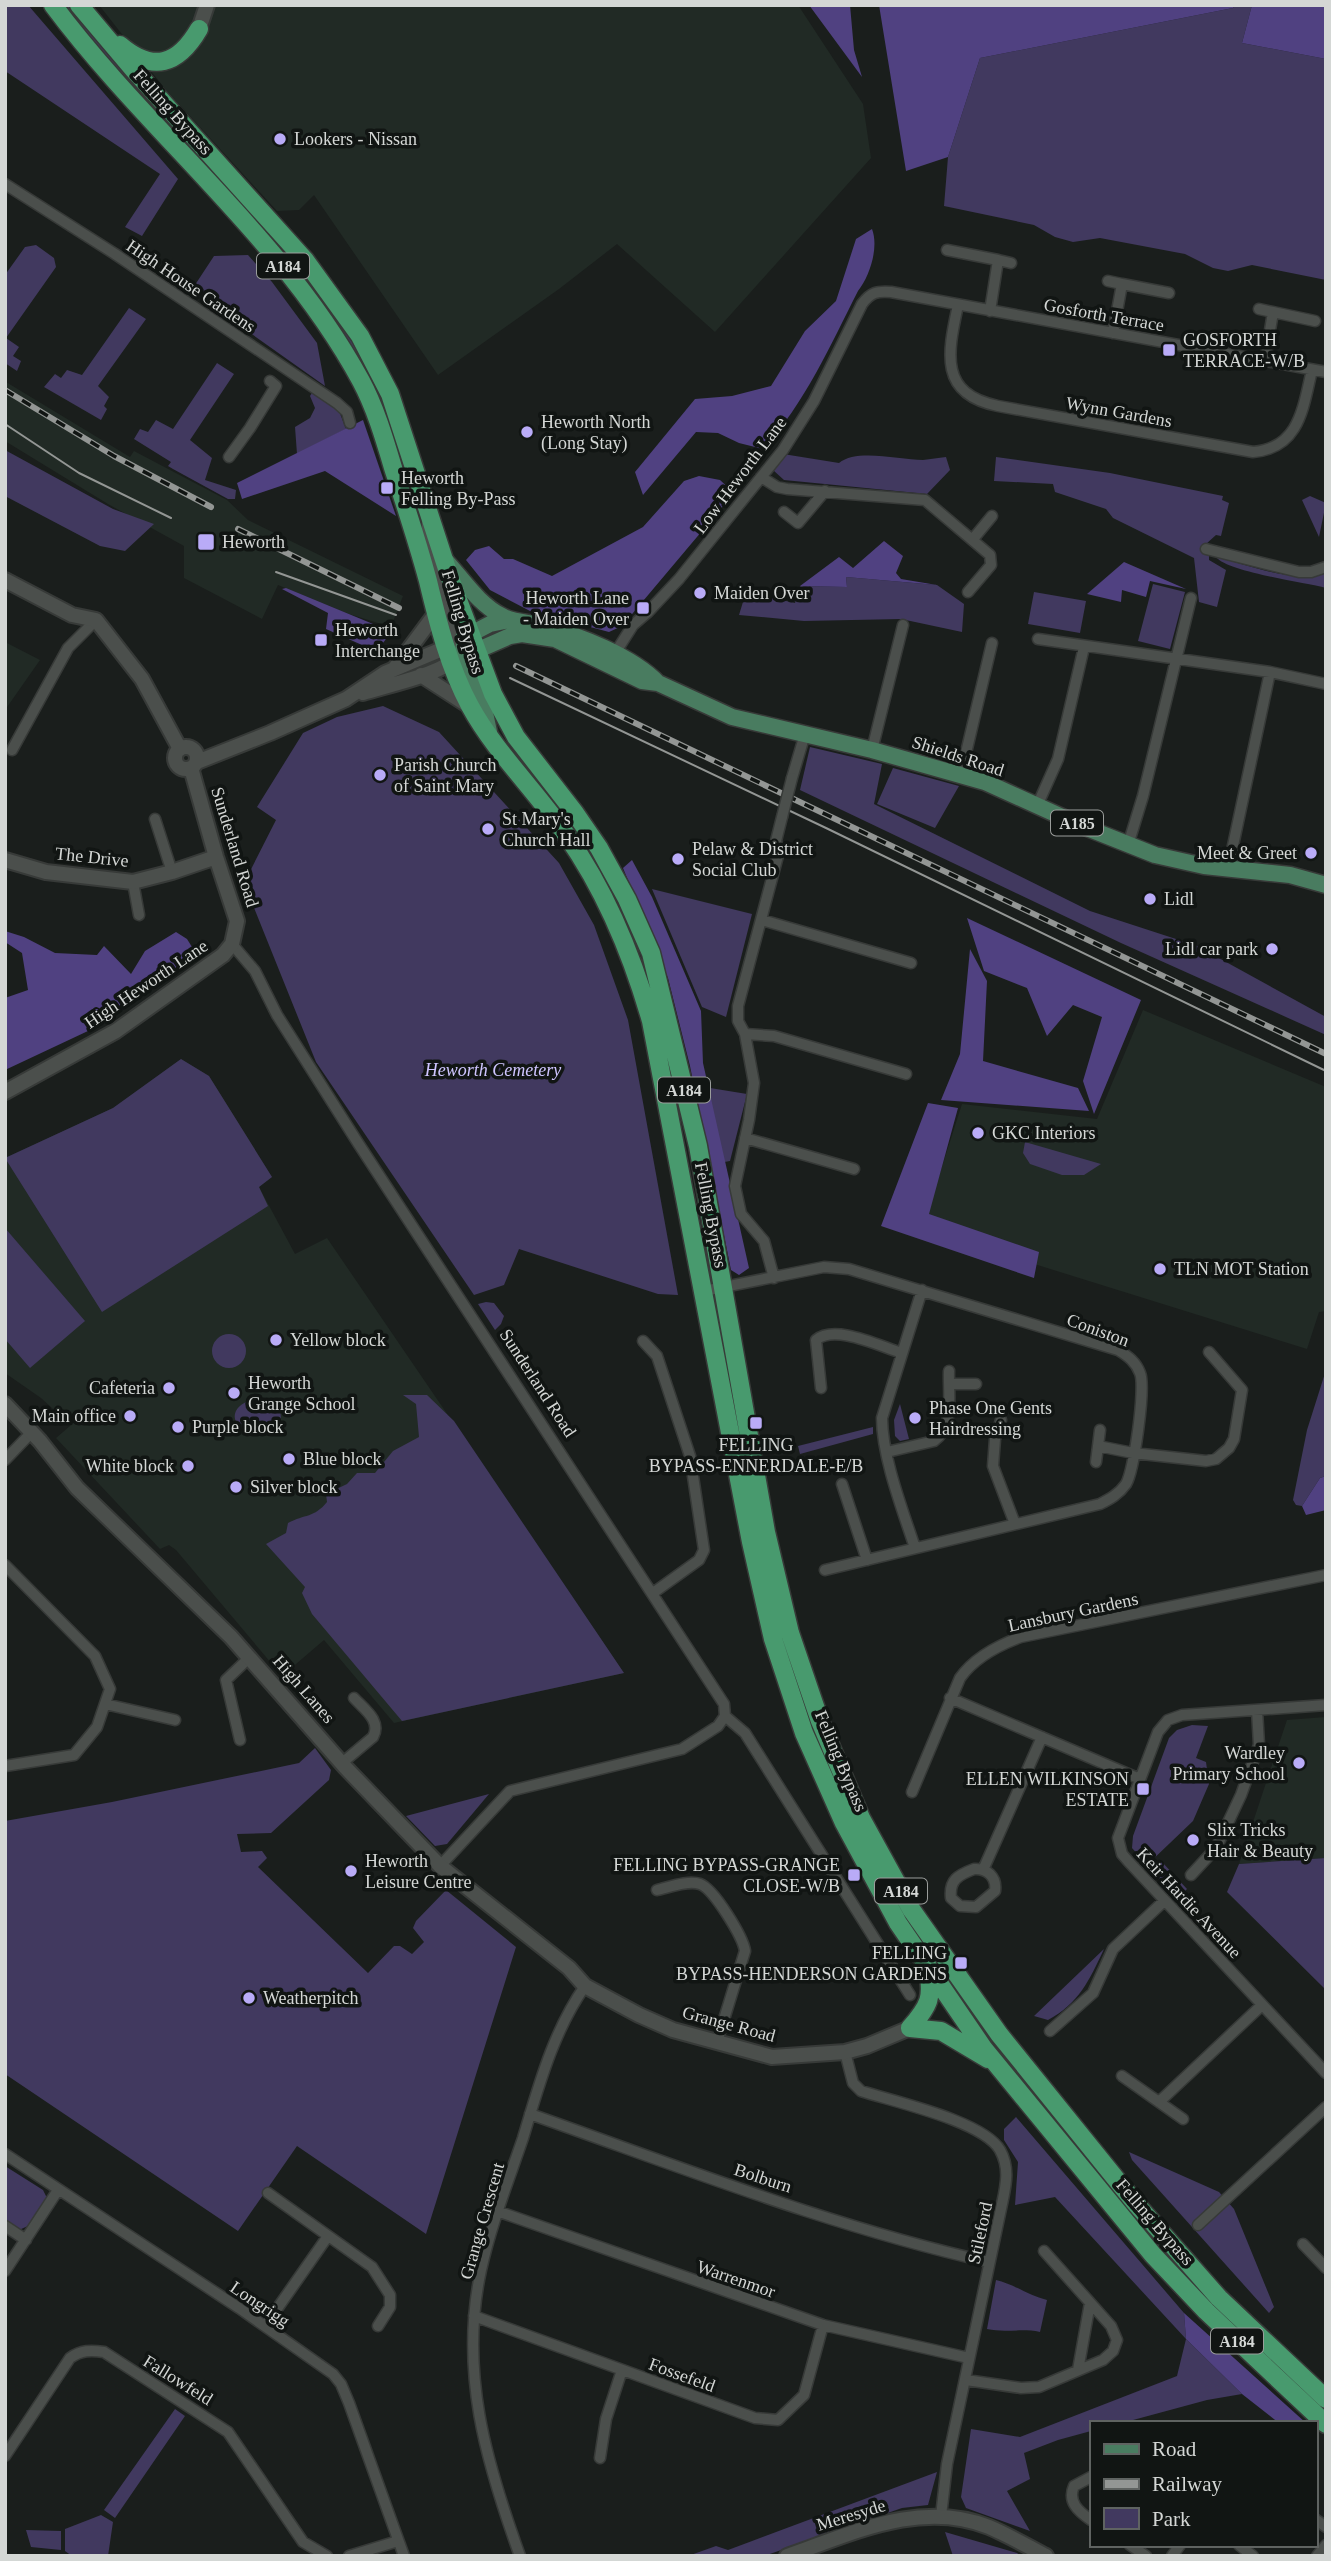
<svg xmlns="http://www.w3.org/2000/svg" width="1331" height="2561" viewBox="0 0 1331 2561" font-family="Georgia,serif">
	<rect width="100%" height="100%" fill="#1a1e1c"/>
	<!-- built -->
	<path fill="#212a25" d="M99,5H798L863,104L871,158L715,332L617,244L559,289L438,375L314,195L299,210L277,211L165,89Z
		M6,382L130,457L134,451L227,500L248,520L403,596L391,627L349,614L278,585L262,619L184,578V546L108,504L5,441Z
		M5,642L40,660L5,710Z
		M1143,1010L1326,1087V1311L1319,1312L1307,1349L922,1229L962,1104L1097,1119Z
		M181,1059L209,1076L272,1177L259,1187L295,1254L327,1238L624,1673L394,1723L324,1640L282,1676L176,1550L169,1545L160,1549L56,1438L70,1426L64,1419L41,1398L5,1373V1158L113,1108Z
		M1326,1717V1858L1239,1864L1287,1720Z"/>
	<!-- green -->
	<path fill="#41395f" d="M5,5H28L178,179L142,236L125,227L160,174L5,71Z
		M61,5H70L90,32L277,239L351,335L380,386L430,537L426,539L372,386L83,36Z
		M1234,5H1252L1242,43L1326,59V280L1252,265L1228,271L1213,268L1185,254L1100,238L1073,242L1055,237L1034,225L944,206L948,157L980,58L1233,8Z
		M36,245L54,258L56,267L6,338L19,347L13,356L21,361L17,371L5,363V275L25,247Z
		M248,255L272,282L317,343L325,386L191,291L214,256Z
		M129,308L146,319L98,386L109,397L104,406L107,409L101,420L44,387L55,374L61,378L67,370L82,375Z
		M217,363L234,374L190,440L212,458L205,480L236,490L235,499H228L173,469L168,466L171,462L134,439L140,429L148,432L156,420L173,429Z
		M313,391L339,411L346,429L297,454L295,427L310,418L315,408L310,396Z
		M5,450L113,509L154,524L125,551L100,546L5,496Z
		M783,454L839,463C857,448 900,460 923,460C931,459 938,458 946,457L950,470L927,494L784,480L773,470Z
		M996,457L1110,473L1223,496L1222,500L1229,503L1221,536L1216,535L1206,544L1202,551L1209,555V560L1226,570L1217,607L1199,602L1194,558L1113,518L1106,509L1055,492L1053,484L994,481Z
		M1310,496L1326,503L1319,537L1302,500Z
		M1216,557C1249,565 1293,584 1326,572V588C1303,582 1228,572 1216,557Z
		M846,577L937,585L964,604L962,632L901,619L804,621L739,615L746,592L795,603L800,586L847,587Z
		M1153,584L1185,592L1170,649L1138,641Z
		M1034,592L1086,601L1080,633L1028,624Z
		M383,706L439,732L559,863L594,925L628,1020L678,1295L658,1294L519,1249L504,1285L474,1295L316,1062L244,883L276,820L257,807L303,733L337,717Z
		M810,747L882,764L874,804L1090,911L1219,953L1217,957L1326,1017V1035L1121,943L800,790Z
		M893,768L959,786L935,828L877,804Z
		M652,889L752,914L726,1017L702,1007Z
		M181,1059L209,1076L272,1177L259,1187L268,1206L102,1312L5,1158L113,1108Z
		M704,1087L747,1094L730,1161L719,1163Z
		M1025,1142L1101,1164L1084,1175H1062L1030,1164L1023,1153Z
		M5,1228L85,1321L30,1368L5,1339Z
		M486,1302L494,1303L504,1316L501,1324L495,1330L478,1304Z
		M212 1351a17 17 0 1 1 34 0a17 17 0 1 1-34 0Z
		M1326,1370V1476L1320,1478L1302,1506L1296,1505L1293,1500L1307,1430Z
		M403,1395H427L454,1421L624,1673L402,1721L312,1614L302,1593L305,1587L266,1544L286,1533L288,1523C305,1514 314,1518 327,1502L326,1494L347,1484L357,1473H375L393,1451L419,1437L416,1404Z
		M254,1399C259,1400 267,1400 271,1402C283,1408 284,1422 274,1430C252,1450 210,1412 254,1399Z
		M900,1404L909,1439L900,1441L895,1436L894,1420Z
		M873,1427V1434L800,1454L798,1446Z
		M1192,1725L1208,1726L1196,1758L1206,1762L1209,1784L1193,1821L1147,1865L1132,1848L1133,1836L1169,1738L1177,1730Z
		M315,1748L331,1770L329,1780L271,1833L237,1834L241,1852L262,1851L267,1858L258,1867L368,1973L394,1946H400L412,1954L424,1942L413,1928L416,1921L446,1890L516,1947L426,2234L297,2146L238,2231L5,2074V1821L112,1802L299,1763Z
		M489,1794L447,1844L435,1846L406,1816Z
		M1326,1858V1990L1227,1892L1239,1864Z
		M1162,1862L1187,1889L1177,1899L1151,1872Z
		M1104,1949C1089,1981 1079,2003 1048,2020L1034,2016Z
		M1016,2117L1184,2313L1186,2339L1242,2394L1207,2400L1122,2423H1091V2431L1058,2440L1024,2453L1030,2479L1007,2491L1030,2531L966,2508L961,2497L971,2429L1020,2437L1177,2376L1186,2339L1055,2197L1015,2205L1018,2162L1004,2140V2129Z
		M1129,2152L1219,2192L1234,2209L1274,2307L1269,2313L1132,2160Z
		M5,2166L43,2190L48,2200L30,2225L19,2230L5,2220Z
		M996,2280C1014,2284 1029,2296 1047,2300L1040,2332C1022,2328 1005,2333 987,2329Z
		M175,2409L185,2416L115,2518L104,2510Z
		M937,2472L928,2505L902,2508L764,2556H688L716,2546L728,2550Z
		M101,2515L113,2522L108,2556H72L65,2551V2529Z
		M26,2530L61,2531V2550L31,2547Z
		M945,2532L1017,2553L1021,2556H953Z"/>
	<!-- forest -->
	<path fill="#504181" d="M809,5H850L854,50L862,77Z
		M879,5H1234L1233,8L980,58L948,157L906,171Z
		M1252,5H1326V59L1242,43Z
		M872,229C879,247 870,276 858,291C830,346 805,403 763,449L739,443L718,433L696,432L643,495L635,472L695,399L732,396L771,386L805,331L836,301L856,239Z
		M363,420L396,516L325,471L242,499L237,483Z
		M699,476L720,480L734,493L622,626L609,632L530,611L490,590L466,560L475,550L489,546L504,559H513L552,576L643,527L684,481Z
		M884,541L903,556L896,573L901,579L937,585L846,577L847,587L800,586L839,557L853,568Z
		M1124,562L1186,589L1150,581L1146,597L1122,590L1121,602L1087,594Z
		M286,588L390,631C386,641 382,646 371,649L326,629L328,613L282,589Z
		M632,860L652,897L701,1011L703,1063L749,1268L739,1275L731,1270L690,1066L668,978L623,868Z
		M967,918L1141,1000L1094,1114L1083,1081L1102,1017L1073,1005L1047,1036L1027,988L984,971Z
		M5,931L24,937L55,953L97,955L104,946L131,974L145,951L176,932L187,939L197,955L105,1023L5,1070V998L28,990L22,953L5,942Z
		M970,949L987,981L983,1061L1078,1088L1089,1111L941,1100L960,1054Z
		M928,1103L958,1108L929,1214L1039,1252L1034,1278L881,1226Z
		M1326,1476V1510L1306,1515L1302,1506L1320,1478Z
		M1184,2313L1306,2423H1279L1242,2394L1186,2339Z"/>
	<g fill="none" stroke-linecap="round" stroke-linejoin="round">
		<defs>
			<path id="street" d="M5,184L115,254L337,403L347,412L350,423
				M947,250L998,260L990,311
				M998,260L1011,263
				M1108,281L1122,284
				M958,305C948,352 938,394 998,406L1253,452C1300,448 1303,407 1312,370
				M1259,309L1273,312
				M1113,333L1122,284L1169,293
				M1265,361L1273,312L1315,321
				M229,457L250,428L276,386L270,381
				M761,477L777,487L787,489L925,500L990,555L991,565L968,592
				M784,512L798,523L825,491
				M973,539L992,516
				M1206,549L1299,572H1311L1326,567
				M1038,639L1270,672L1326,684
				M612,658L633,625L648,612L679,579L783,450L814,401L862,304C871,292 877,291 891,292L1326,372
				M12,750L68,648L96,620
				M872,750L903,625
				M961,774L992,643
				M792,778L805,734
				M1037,806L1058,759L1084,647
				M155,819L172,872
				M1128,845L1143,796L1191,598
				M1228,869L1270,672
				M133,882L139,915
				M762,920L911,963
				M232,944L255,971L277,1015L358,1143L724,1704L725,1716L745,1733L910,1995
				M745,1034L774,1036L906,1074
				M745,1138L854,1169
				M774,1278L764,1241L741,1214L735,1186L749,1120L754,1083L745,1034L738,1021V1006L779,852L776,841L782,817
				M704,1291L824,1267L849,1269L1118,1350C1128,1356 1136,1362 1140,1373C1146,1387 1134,1471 1126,1484C1119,1494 1110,1499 1100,1504L825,1570
				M643,1341L657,1356L690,1456L704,1550L699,1560L653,1593
				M949,1384H976
				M821,1388L816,1340C835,1324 879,1346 902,1353
				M1001,1420L995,1439L993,1466L1015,1524
				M1098,1446L1133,1453L1206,1461L1216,1459L1229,1448L1234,1439L1242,1390L1209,1352
				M887,1452L934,1441C955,1426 948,1394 949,1371
				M5,1460L32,1432
				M1096,1462L1100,1430
				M842,1484L867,1560
				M915,1548C903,1511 882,1457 882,1418L922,1290
				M5,1565L95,1656L110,1689L97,1727L74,1755L5,1766
				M950,1698L1140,1779
				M105,1704L175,1720
				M1326,1705L1182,1715L1168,1720L1158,1732L1118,1838L1122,1854L1128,1861L1326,2073
				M240,1740L226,1680L250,1657
				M342,1763L373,1737C382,1721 364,1709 354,1698
				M912,1792L960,1678C974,1658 999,1645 1021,1637L1326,1575
				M440,1866L510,1791L682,1749L718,1726L725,1716
				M974,1869C987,1868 997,1877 995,1891L976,1907L960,1906L951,1898C949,1880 958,1875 974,1869Z
				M983,1870L1042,1737
				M1191,1875L1216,1848L1241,1795L1259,1745L1257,1710
				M657,1890C670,1887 688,1880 700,1884C714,1889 743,1937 745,1951L717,2042
				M1050,2031L1093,1993L1113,1949L1164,1901
				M845,2052L853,2083L861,2091C895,2102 983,2121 1000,2150C1010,2168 1006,2185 1002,2204L947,2464L941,2516
				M1122,2076L1183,2119
				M1159,2102L1262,2005
				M530,2114C681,2167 832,2227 989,2262
				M5,2154L239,2308L333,2374L341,2384L349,2403L404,2556
				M268,2193L372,2267L390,2295V2307L378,2326
				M497,2211L823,2325L969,2358
				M1198,2225L1326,2107
				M5,2226L26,2240
				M1303,2244L1326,2268
				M5,2271L58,2190
				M474,2316L755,2418L778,2420L804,2395L823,2325
				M265,2326L328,2236
				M1078,2370L1090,2303
				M966,2380L1021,2388L1039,2387L1103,2360L1113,2351L1117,2340L1111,2326L1044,2251
				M5,2456L70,2358C81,2350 91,2350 104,2352L228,2432L303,2542L327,2556
				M600,2458L606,2419L622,2370
				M1091,2477L1074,2486C1067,2502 1079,2512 1091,2520
				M1315,2519L1326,2527
				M1130,2545L1146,2556
				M1239,2545L1253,2556
				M349,2556L398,2541
				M520,2556C486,2462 459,2371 481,2270C491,2225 508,2182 523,2138C539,2085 553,2032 585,1986
				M1172,2556L1180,2545
				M1317,2556L1326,2545"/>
			<path id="secondary" d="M199,29L207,5
				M5,580L72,615L96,620L142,679L180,749
				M395,668L436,613
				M421,675L469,706
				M363,693C386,686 431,676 450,663C470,649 433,565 429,544C427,537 429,529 429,522
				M175 758a11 11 0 1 1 22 0a11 11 0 1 1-22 0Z
				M197,762L270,733L346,699L385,673L447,647
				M5,860L46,872L133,882L172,872L216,857
				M5,1092L116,1031L223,955L232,944L237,921L216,857L191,768
				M5,1404L40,1441L77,1488L231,1637L345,1767L440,1866L569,1968L585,1986L639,2015L673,2030L772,2057L845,2052L867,2046L910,2028
				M787,2556C851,2534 921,2499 989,2527C1008,2535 1027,2546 1046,2556"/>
			<path id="primary" d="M445,560C463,579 478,604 502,616C514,623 530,622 544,626C580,636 632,656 658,683
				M471,633L465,642L462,653L484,708L489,732
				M463,638L490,624L509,620
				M451,662L510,636L522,634L555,639L642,681L658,683L732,717L872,750L985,782L1082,826L1155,855L1204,866L1290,875L1326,885"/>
			<path id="highway" d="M53,5C150,135 283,237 361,381C376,409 385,441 394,471C406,507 418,544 428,581C438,623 449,667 470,706C495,752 537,792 567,836C607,893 632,955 651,1021L751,1542L773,1639L804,1733L844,1823L898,1923L984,2049L1153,2255L1206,2311L1326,2424
				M79,5L133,69L305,260L360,336L390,394L451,581L493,694L516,737L575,813L599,848L627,899L651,953L698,1146L766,1532L790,1633L820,1721L861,1818L911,1909L999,2034L1137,2205L1219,2298L1326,2399
				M120,45C153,73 178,65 199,29
				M910,2028L941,2031L988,2059
				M910,2028C929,2006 934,1997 927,1968"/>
		</defs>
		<!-- street casing -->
		<use href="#street" stroke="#373a38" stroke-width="13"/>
		<!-- secondary casing -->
		<use href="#secondary" stroke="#373a38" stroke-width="18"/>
		<!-- primary casing -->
		<use href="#primary" stroke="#373a38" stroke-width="19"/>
		<!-- highway casing -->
		<use href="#highway" stroke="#373a38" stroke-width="21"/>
		<!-- street -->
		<use href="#street" stroke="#4b4f4c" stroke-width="10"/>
		<!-- secondary -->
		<use href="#secondary" stroke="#4b4f4c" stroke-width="14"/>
		<!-- primary -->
		<use href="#primary" stroke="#497c60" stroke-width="16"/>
		<!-- highway -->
		<use href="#highway" stroke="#489a6e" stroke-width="18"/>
		<!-- tram -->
		<path stroke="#939694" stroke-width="2" d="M5,424L79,473L171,518
			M276,572L396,615
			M510,678L826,828L1326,1071"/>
		<defs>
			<path id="rail" d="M5,390L114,456L211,507
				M238,529L399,608
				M516,666L1326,1054"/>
		</defs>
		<!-- rail casing -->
		<use href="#rail" stroke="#939694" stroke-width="6"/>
		<!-- rail -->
		<use href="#rail" stroke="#111513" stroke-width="3.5" stroke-dasharray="10" stroke-linecap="butt"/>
		<defs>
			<path id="street-bridge" d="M782,817L792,778"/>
		</defs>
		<!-- street-bridge casing -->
		<use href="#street-bridge" stroke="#373a38" stroke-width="13" stroke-linecap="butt"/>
		<!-- street-bridge -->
		<use href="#street-bridge" stroke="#4b4f4c" stroke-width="10"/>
	</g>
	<!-- markers -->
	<g fill="#b9abf7" stroke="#111513" stroke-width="2.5">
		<circle cx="280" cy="139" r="7"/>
		<rect x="1162" y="343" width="14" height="14" rx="3.5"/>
		<circle cx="527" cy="432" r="7"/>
		<rect x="380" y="481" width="14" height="14" rx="3.5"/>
		<rect x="197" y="533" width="18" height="18" rx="3.5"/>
		<circle cx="700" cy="593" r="7"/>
		<rect x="636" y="601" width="14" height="14" rx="3.5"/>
		<rect x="314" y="633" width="14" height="14" rx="3.5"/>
		<circle cx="380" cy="775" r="7"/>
		<circle cx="488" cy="829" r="7"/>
		<circle cx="1311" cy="853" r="7"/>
		<circle cx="678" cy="859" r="7"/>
		<circle cx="1150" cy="899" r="7"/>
		<circle cx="1272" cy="949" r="7"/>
		<circle cx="978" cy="1133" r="7"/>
		<circle cx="1160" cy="1269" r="7"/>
		<circle cx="276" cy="1340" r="7"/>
		<circle cx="169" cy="1388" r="7"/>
		<circle cx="234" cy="1393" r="7"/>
		<circle cx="130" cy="1416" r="7"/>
		<circle cx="915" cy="1418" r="7"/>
		<rect x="749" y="1416" width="14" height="14" rx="3.5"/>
		<circle cx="178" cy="1427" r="7"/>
		<circle cx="289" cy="1459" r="7"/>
		<circle cx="188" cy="1466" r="7"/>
		<circle cx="236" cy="1487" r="7"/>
		<circle cx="1299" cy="1763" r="7"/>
		<rect x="1136" y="1782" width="14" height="14" rx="3.5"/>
		<circle cx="1193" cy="1840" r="7"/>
		<circle cx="351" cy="1871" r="7"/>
		<rect x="847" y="1868" width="14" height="14" rx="3.5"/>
		<rect x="954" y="1956" width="14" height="14" rx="3.5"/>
		<circle cx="249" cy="1998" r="7"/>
	</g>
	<g text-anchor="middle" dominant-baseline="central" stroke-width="7" stroke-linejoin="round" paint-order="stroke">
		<!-- shield labels -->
		<g fill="#111513" stroke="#9a9d9b" stroke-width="2">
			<rect x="257" y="253.5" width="52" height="25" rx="5"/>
			<rect x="1051" y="810.5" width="52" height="25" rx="5"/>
			<rect x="658" y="1077.5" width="52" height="25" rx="5"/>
			<rect x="875" y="1878.5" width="52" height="25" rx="5"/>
			<rect x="1211" y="2328.5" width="52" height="25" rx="5"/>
		</g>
		<g font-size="16" font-weight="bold" fill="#d4d7d5">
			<text x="283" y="266">A184</text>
			<text x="1077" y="823">A185</text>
			<text x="684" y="1090">A184</text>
			<text x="901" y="1891">A184</text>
			<text x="1237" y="2341">A184</text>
		</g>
		<!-- street labels -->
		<g font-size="18" fill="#d4d7d5" stroke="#111513">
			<text transform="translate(173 112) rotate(48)">Felling Bypass</text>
			<text transform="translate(191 286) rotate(34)">High House Gardens</text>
			<text transform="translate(1104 315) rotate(10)">Gosforth Terrace</text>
			<text transform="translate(1119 412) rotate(10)">Wynn Gardens</text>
			<text transform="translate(740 475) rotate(-53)">Low Heworth Lane</text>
			<text transform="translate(463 622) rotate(73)">Felling Bypass</text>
			<text transform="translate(958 756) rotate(18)">Shields Road</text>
			<text transform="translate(235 847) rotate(73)">Sunderland Road</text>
			<text transform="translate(92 857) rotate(6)">The Drive</text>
			<text transform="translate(146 984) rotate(-34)">High Heworth Lane</text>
			<text transform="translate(711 1215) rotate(79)">Felling Bypass</text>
			<text transform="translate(1098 1330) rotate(20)">Coniston</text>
			<text transform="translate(538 1383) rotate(57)">Sunderland Road</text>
			<text transform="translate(1073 1612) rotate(-12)">Lansbury Gardens</text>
			<text transform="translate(304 1689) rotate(49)">High Lanes</text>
			<text transform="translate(841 1761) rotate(67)">Felling Bypass</text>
			<text transform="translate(1189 1903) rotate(47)">Keir Hardie Avenue</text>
			<text transform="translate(729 2024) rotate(15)">Grange Road</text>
			<text transform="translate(763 2178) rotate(18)">Bolburn</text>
			<text transform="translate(482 2221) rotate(-74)">Grange Crescent</text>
			<text transform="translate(1155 2222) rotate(49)">Felling Bypass</text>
			<text transform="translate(980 2233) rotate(-78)">Stileford</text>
			<text transform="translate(736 2279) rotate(19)">Warrenmor</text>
			<text transform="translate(260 2304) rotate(34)">Longrigg</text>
			<text transform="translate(682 2375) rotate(20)">Fossefeld</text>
			<text transform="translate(178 2380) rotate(32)">Fallowfeld</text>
			<text transform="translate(851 2515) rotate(-17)">Meresyde</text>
		</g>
		<!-- poi labels -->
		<g font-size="18" fill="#d4d7d5" stroke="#111513" text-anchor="start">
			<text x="294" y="139">Lookers - Nissan</text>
			<text x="1183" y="340">GOSFORTH<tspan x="1183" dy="21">TERRACE-W/B</tspan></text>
			<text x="541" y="422">Heworth North<tspan x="541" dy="21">(Long Stay)</tspan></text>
			<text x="401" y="478">Heworth<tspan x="401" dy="21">Felling By-Pass</tspan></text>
			<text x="222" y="542">Heworth</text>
			<text x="714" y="593">Maiden Over</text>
			<text x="629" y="598" text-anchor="end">Heworth Lane<tspan x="629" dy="21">- Maiden Over</tspan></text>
			<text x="335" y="630">Heworth<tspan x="335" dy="21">Interchange</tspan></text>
			<text x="394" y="765">Parish Church<tspan x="394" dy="21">of Saint Mary</tspan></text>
			<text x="502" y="819">St Mary's<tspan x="502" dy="21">Church Hall</tspan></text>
			<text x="692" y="849">Pelaw &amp; District<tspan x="692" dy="21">Social Club</tspan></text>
			<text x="1297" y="853" text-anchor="end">Meet &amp; Greet</text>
			<text x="1164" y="899">Lidl</text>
			<text x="1258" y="949" text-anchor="end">Lidl car park</text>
			<text x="992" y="1133">GKC Interiors</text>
			<text x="1174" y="1269">TLN MOT Station</text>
			<text x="290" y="1340">Yellow block</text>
			<text x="248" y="1383">Heworth<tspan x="248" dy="21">Grange School</tspan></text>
			<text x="155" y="1388" text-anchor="end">Cafeteria</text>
			<text x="929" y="1408">Phase One Gents<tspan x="929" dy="21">Hairdressing</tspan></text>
			<text x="116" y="1416" text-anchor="end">Main office</text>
			<text x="192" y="1427">Purple block</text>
			<text x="756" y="1445" text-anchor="middle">FELLING<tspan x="756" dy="21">BYPASS-ENNERDALE-E/B</tspan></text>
			<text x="303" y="1459">Blue block</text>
			<text x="174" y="1466" text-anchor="end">White block</text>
			<text x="250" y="1487">Silver block</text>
			<text x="1285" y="1753" text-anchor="end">Wardley<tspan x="1285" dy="21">Primary School</tspan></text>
			<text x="1129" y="1779" text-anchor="end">ELLEN WILKINSON<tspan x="1129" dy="21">ESTATE</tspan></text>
			<text x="1207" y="1830">Slix Tricks<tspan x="1207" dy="21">Hair &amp; Beauty</tspan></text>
			<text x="365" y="1861">Heworth<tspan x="365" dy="21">Leisure Centre</tspan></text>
			<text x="840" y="1865" text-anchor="end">FELLING BYPASS-GRANGE<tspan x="840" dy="21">CLOSE-W/B</tspan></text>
			<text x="947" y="1953" text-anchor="end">FELLING<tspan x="947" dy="21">BYPASS-HENDERSON GARDENS</tspan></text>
			<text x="263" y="1998">Weatherpitch</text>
		</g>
		<!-- park labels -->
		<g font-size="18" font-style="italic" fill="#cfc5ff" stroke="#111513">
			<text x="493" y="1070">Heworth Cemetery</text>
		</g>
	</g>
	<!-- border -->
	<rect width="1331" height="2561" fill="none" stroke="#d4d7d5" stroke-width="14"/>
	<!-- legend -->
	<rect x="1090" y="2421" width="228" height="126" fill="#111513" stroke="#5f6361" stroke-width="2"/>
	<rect x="1104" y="2444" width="35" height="10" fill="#497c60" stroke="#5f6361" stroke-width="2"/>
	<text x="1152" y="2456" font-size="21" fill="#d4d7d5">Road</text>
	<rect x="1104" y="2479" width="35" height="10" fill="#939694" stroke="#5f6361" stroke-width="2"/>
	<text x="1152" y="2491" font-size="21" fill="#d4d7d5">Railway</text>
	<rect x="1104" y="2508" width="35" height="21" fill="#41395f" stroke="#5f6361" stroke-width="2"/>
	<text x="1152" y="2526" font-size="21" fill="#d4d7d5">Park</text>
</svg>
